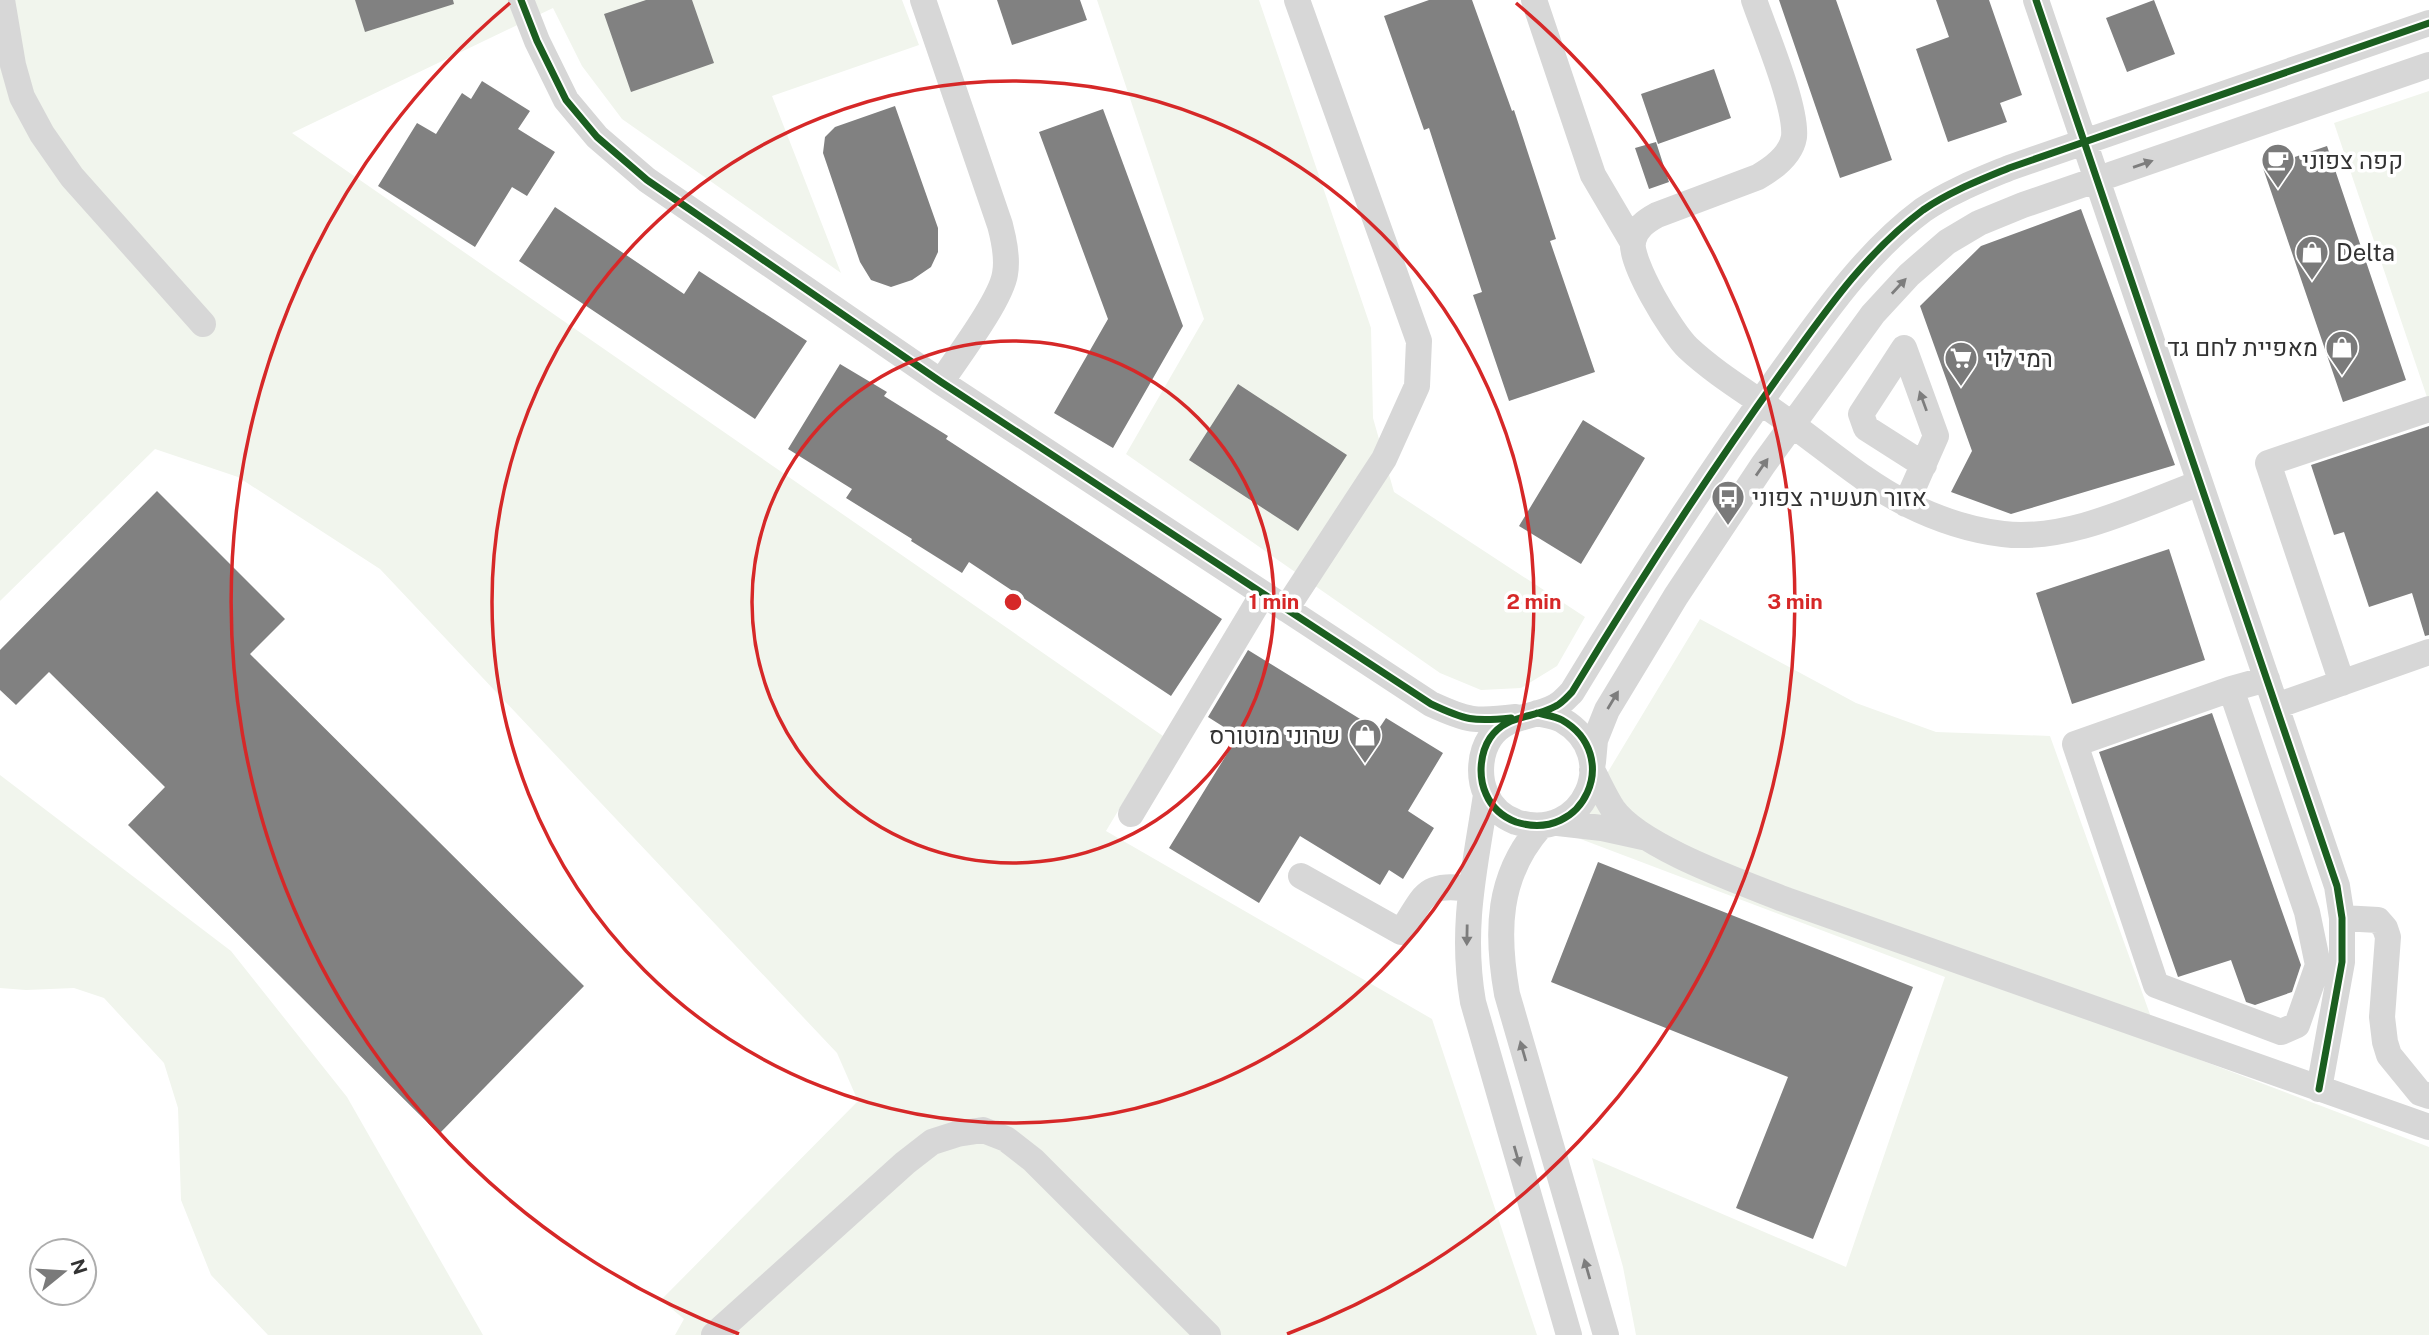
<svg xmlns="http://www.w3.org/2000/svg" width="2429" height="1335" viewBox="0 0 2429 1335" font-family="'Public Sans',Heebo,sans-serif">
	<rect width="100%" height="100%" fill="#fff"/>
	<!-- green -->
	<path fill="#f1f5ed" d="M0,0H902L919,45L772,96L841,273L622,119L582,66L553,8L292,133L1163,736L1106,831L1432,1019L1537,1335H675L684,1319L661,1300L858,1101L837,1053L380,569L238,477L155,449L0,601Z
		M1097,0H1259L1371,328L1373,418L1394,492L1585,617L1557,666L1521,688L1481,690L1440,673L1126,454L1204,319Z
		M2429,91V399L2428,400L2334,123Z
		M1700,619L1856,703L1936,732L2050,736L2161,1045L2429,1147V1335H1636L1623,1267L1592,1158L1846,1267L1945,977L1570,835Z
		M0,775L231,951L347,1097L483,1335H268L211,1275L181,1200L178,1108L164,1063L104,998L74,988L26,990L0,988Z"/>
	<!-- building -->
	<path fill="#818181" d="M355,0H453L454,4L365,32Z
		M646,0H692L714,63L631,92L604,14Z
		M997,0H1080L1087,20L1012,45Z
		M1429,0H1472L1512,111L1514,110L1556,239L1550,241L1595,372L1509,401L1473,295L1482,292L1429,128L1424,130L1384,16Z
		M1779,0H1836L1892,160L1840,178Z
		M1936,0H1989L2022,95L2000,103L2007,122L1948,142L1916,49L1949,37Z
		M2154,0L2175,54L2127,72L2106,18Z
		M1714,69L1731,118L1658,144L1641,94Z
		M482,81L530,111L518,129L555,152L527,196L512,187L475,247L378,186L417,123L436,134L462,93L471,99Z
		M895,106L938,228V252L931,267L912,280L891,287L871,280L860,262L823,153L825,137L835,127Z
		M1103,109L1183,326L1113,448L1054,413L1108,319L1039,132Z
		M1656,142L1669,182L1649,189L1635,148Z
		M2327,146L2406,380L2343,402L2263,168Z
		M555,207L684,294L699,271L807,341L755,419L519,261Z
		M2081,209L2175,465L2011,514L1951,492L1972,451L1920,306L1981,246Z
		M840,364L887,392L884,396L948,436L946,439L1222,619L1171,696L969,562L962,573L911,541L912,539L846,498L852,489L788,449Z
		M1238,384L1347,455L1298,531L1189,460Z
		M1583,420L1645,458L1581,564L1519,526Z
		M2429,426V635L2425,636L2412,593L2369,607L2344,532L2334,535L2311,465Z
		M157,491L285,619L250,654L584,986L439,1134L128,825L165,787L49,672L16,705L0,690V650Z
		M2169,549L2205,660L2072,704L2036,593Z
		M1248,650L1378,730L1386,718L1443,753L1408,811L1434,828L1403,879L1389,870L1380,885L1300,836L1259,903L1169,848L1238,736L1208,717Z
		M2212,713L2301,965L2292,992L2255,1005L2246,1002L2231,960L2178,977L2099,752Z
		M1598,862L1913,987L1813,1239L1736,1208L1788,1077L1551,982Z"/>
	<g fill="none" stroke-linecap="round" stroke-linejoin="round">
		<!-- minor -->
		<path stroke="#d7d7d7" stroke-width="26" d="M2,0L13,65L22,97L42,134L72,177L203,324
			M521,0L537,41L566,100L597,137L647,180L941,382L1431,704C1468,721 1475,722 1516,717
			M923,0L1000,225C1004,240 1008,258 1005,274C1001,300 957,358 941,382
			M1534,0L1593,175L1633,243
			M1754,0C1765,32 1797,107 1794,137C1791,155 1772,169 1758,177L1657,215C1646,221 1636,228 1633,241C1629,262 1672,333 1688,348C1720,378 1759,399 1794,426C1831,453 1867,484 1907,504C1937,519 1970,530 2003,534C2068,542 2140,505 2200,483
			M2036,0L2337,886L2342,918V962L2319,1089
			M1906,504L1936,436L1904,348L1861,414L1866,428L1924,465
			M1286,609L1384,459L1417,386L1419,341L1297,0
			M2342,683L2268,463L2429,409
			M2231,689L2307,912L2318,965L2297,1025L2281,1032L2156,985L2075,744L2231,689L2267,679
			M2276,706L2429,652
			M1537,713C1544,715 1555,716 1562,720C1623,755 1584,844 1516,822C1503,817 1492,808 1486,794C1478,777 1480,753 1490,738C1506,714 1533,719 1556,706C1562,703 1567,697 1572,692C1638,583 1706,477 1781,373C1823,315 1864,254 1923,210C1949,192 1980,180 2009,168L2429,23
			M1593,762L1595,740L1607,710L1676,596L1763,465L1873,314L1909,275L1947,242L1979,223L2023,205L2429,65
			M1592,770C1599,783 1605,797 1613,809C1640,847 1741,882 1786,900L2429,1127
			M1486,795C1475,868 1460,927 1473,1002L1569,1335
			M1131,814L1263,594
			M1558,823L1602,828L1643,837
			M1540,827C1497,876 1496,932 1507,994L1606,1335
			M1301,876L1401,932C1425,896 1423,882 1470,889
			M2342,918L2378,920L2385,928L2388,937L2382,1017L2385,1042L2389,1055L2420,1093L2429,1096
			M714,1335L905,1163L932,1142L957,1134L983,1130L1006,1139L1033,1160L1208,1335"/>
		<defs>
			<path id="cycleway" d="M521,0L537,41L566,100L597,137L647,180L941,382L1431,704C1465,720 1473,722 1511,718
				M2036,0L2337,886L2342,918V962L2319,1089
				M1537,713C1544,715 1555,716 1562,720C1623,755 1584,844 1516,822C1503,817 1492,808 1486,794C1478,777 1480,753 1490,738C1506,714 1533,719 1556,706C1562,703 1567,697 1572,692C1638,583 1706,477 1781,373C1823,315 1864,254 1923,210C1949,192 1980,180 2009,168L2429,23"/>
		</defs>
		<!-- cycleway casing -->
		<use href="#cycleway" stroke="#fff" stroke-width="11"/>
		<!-- cycleway -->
		<use href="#cycleway" stroke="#1b5e20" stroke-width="7"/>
	</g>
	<!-- one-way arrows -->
	<defs><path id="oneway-solid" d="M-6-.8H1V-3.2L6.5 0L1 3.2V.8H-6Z" transform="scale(1.75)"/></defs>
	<g fill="#7d7d7d">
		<use href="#oneway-solid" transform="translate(2143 164) rotate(-19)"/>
		<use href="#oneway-solid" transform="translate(1899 286) rotate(-47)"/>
		<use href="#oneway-solid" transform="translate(1923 401) rotate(-110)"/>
		<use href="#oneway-solid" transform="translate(1762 467) rotate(-55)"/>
		<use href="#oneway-solid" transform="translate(1613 700) rotate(-59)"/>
		<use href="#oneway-solid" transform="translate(1467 935) rotate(91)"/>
		<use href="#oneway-solid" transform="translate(1523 1051) rotate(-106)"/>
		<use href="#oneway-solid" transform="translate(1517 1156) rotate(74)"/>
		<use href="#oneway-solid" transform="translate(1587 1269) rotate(-106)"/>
	</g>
	<!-- distance rings -->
	<g fill="none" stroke="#d62828" stroke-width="3.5">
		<circle cx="1013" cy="602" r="261"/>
		<circle cx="1013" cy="602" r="521"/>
		<path d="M739 1334A782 782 0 0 1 510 3M1516 3A782 782 0 0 1 1287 1334"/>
	</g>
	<!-- icons -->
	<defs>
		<symbol id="cafe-pin" viewBox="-11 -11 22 30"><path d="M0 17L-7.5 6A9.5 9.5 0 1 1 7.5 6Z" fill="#7a7a7a" stroke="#fff"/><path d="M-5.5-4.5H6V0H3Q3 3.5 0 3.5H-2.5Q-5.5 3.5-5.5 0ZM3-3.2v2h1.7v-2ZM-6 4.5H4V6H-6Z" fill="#fff"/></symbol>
		<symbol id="shop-pin" viewBox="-11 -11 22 30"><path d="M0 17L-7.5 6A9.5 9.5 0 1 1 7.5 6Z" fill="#7a7a7a" stroke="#fff"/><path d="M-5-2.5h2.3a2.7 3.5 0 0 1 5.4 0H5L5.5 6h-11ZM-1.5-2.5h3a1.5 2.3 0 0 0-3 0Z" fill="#fff"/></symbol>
		<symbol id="supermarket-pin" viewBox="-11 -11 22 30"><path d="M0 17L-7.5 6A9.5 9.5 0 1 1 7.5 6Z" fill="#7a7a7a" stroke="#fff"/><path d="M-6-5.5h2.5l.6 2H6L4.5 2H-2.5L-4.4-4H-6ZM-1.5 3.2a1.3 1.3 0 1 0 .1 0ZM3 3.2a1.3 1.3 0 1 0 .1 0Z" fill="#fff"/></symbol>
		<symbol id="bus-pin" viewBox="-11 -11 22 30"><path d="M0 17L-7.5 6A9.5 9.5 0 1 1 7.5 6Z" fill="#7a7a7a" stroke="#fff"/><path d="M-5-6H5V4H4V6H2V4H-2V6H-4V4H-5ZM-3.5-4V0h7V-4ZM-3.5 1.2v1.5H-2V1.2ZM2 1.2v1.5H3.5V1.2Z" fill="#fff"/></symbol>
	</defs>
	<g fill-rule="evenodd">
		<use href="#cafe-pin" x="2259" y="141" width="38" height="52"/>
		<use href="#shop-pin" x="2293" y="233" width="38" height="52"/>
		<use href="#shop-pin" x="2323" y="328" width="38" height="52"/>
		<use href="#supermarket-pin" x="1942" y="339" width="38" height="52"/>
		<use href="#bus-pin" x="1709" y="478" width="38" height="52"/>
		<use href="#shop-pin" x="1346" y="716" width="38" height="52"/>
	</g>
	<g text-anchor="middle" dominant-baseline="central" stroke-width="7" stroke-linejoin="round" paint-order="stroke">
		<!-- poi labels -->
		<g font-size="24" fill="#333" stroke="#fff" text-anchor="start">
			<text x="2302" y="160">קפה צפוני</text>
			<text x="2336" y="252">Delta</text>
			<text x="2318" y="347" text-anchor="end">מאפיית לחם גד</text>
			<text x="1986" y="358">רמי לוי</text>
			<text x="1752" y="497">אזור תעשיה צפוני</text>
			<text x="1340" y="735" text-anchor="end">שרוני מוטורס</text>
		</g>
	</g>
	<circle cx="1013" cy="602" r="10" fill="#d62828" stroke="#fff" stroke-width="3.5"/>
	<g font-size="21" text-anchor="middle" font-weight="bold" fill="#d62828" stroke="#fff" stroke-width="7" stroke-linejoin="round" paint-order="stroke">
		<text x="1274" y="609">1 min</text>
		<text x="1534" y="609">2 min</text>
		<text x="1795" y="609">3 min</text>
	</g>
	<!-- north arrow -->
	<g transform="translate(63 1272) rotate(72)"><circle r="33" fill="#ffffff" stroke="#adadad" stroke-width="2"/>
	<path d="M0-5L12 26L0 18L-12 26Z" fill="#7a7a7a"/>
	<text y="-10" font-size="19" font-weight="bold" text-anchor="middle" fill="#333333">N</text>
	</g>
</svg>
